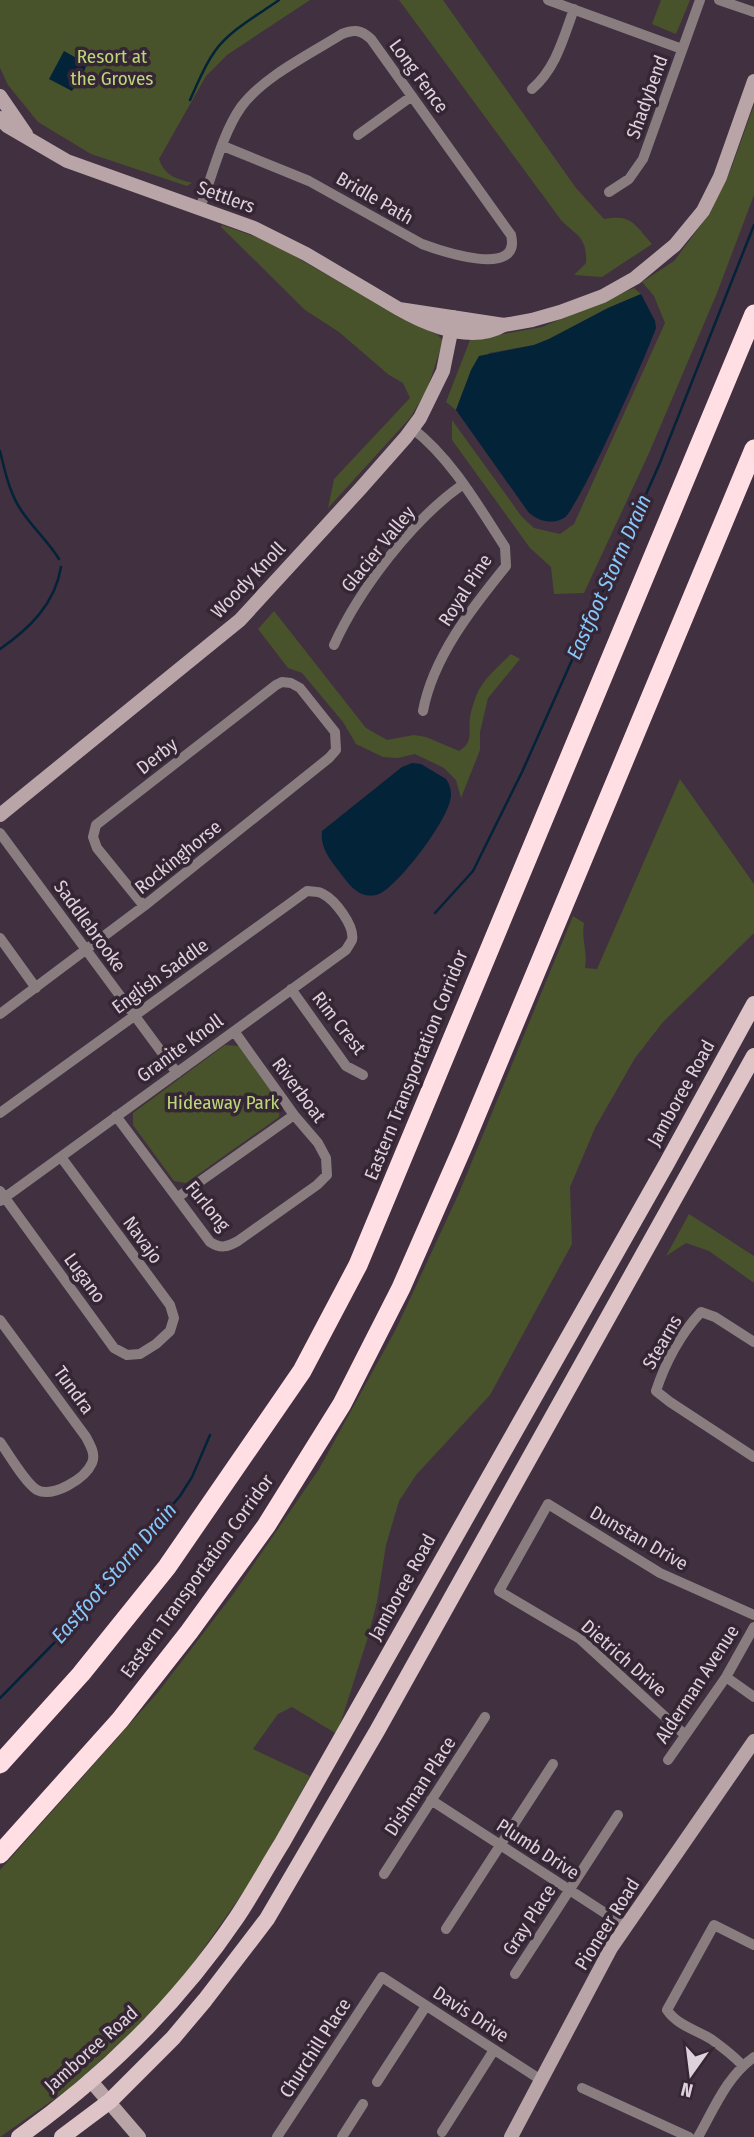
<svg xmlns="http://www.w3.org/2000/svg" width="754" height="2137" viewBox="0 0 754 2137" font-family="'Fira Sans Condensed',sans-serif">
	<rect width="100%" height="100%" fill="#413040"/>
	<!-- green -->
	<path fill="#48532b" d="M0,0H310L227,55L206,76L159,159C165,176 175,178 192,183L187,186L91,154L38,122L8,85L0,68Z
		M399,0H443L576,188L604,219C632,214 635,225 652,244L602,277L574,275L586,263C587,237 578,237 561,220Z
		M661,0H690L676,34L652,24Z
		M754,105V195L717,293L649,453L584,593L554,594L551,567L530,548L452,440V420L522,517L534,528L560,534L574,524L665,323L654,296L642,282L674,261L710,213L731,169Z
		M222,225L270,242L407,321L438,335L443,341L427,390L410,418L328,508L334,479L410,398L403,383L389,375L339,332L305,310L221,227Z
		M634,288L641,294L608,308L549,339L534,345L489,353L463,391L456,410L446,402L470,340L542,327Z
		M274,611L366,728L387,740L414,735L426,737L459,751C474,742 468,732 470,717C471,711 474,702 476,696C483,679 498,667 511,654L520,659L488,698L480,732V750L461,798L456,780L444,768L415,754L398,758L383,757L356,744L343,722L302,673L288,668L258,629Z
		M680,779L754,884V933L663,1022L635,1058L595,1128L570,1187L572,1244L490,1395L416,1475L399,1501L386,1545L377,1602L368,1637L337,1734L292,1707L278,1714L253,1749L310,1776L254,1877L185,1975L129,2035L70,2088L0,2137V1870L159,1691L234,1593L319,1469L396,1329L459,1193L573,916L584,923C581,940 588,950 585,968L597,969Z
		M225,1045L239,1046L280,1104L279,1117L186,1183L174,1181L133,1125V1113Z
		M689,1214L754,1256V1283L709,1251L686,1243L666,1256Z"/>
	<!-- water -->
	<path fill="#032339" d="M64,51L87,64L79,84L77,83L72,91L49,79Z
		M641,294L655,321L656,328C648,352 578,510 564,518C552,525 539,521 529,513L456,410L471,370L479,356L534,345L549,339L608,308Z
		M412,763L421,764L446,779C449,783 451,789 451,794C452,816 400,883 381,893C376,896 370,896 365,895C353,892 345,879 338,870C329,858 320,847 322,831L402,767Z"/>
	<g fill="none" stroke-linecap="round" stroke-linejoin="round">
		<!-- stream -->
		<path stroke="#032339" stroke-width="2.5" d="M190,100C198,83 204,66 215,51C230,30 258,15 279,0
			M0,451C5,471 9,492 21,510C32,527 48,541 59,559
			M0,649C29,629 55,604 61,567
			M435,913L473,871L522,772L659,465L754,225
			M0,1698L54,1643L180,1496L192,1477L210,1435"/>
		<!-- street -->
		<path stroke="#8a7d7f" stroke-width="10" d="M548,0L682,49
			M719,0L754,12
			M532,89C556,68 563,39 574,9
			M358,135L412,96
			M609,192L629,179L643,159L700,0
			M200,208C212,177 222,134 241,107C263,77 310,54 342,34C355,29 361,30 371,39L511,235C522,279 441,251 422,244L309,181L223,146
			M413,429C451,458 479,507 505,547L506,566C472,608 433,657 423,711
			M334,645C359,590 412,520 462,485
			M0,833L177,1073
			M0,938L36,988
			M291,989L346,1066L363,1075
			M0,1014L144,906L329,758L336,750L335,732L300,688L291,683L282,682L276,685L96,825L93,837L97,848L144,906
			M0,1113L307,891C313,892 319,891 323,894C335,900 355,926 352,940C351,942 347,948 346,950L0,1201
			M116,1116L210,1242C221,1249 227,1247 238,1241L317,1185L327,1175L326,1158L318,1143L294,1115L234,1031
			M0,1191L114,1348L127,1355L140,1354L156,1344L170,1331L174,1318L170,1305L61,1157
			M178,1197L294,1115
			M0,1320L86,1437C90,1445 96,1454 92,1463C85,1479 53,1498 37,1490C26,1484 8,1453 0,1442
			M754,1342L715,1317L701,1312C681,1333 665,1363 656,1391L670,1402L754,1457
			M726,1677L754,1697
			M685,1735L580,1639L499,1591L548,1504L660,1573L754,1615
			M668,1760L726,1677L754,1627
			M431,1800L625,1926
			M384,1874L485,1717
			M446,1929L553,1764
			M515,1974L618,1815
			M742,2065C733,2055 722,2047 711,2039C696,2030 677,2025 667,2010L714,1925L754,1945
			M377,2082L426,2006
			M582,2088L689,2137
			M442,2132L494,2050
			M277,2137L382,1977L541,2080
			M342,2137L363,2104
			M698,2137C714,2109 727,2076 754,2057"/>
		<!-- secondary -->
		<path stroke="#b9a5a8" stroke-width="14" d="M0,96L26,134
			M0,118L7,126L67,161L254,228L306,254L399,309
			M504,325C471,344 429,326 399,309L504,325L532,320L560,312L603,296L635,278L675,245L703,211L720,177L754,81
			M0,815L240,620L361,488L406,437L420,418L443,371L454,317
			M90,2080L139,2137
			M511,2137L611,1948L754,1741"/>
		<!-- primary -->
		<path stroke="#dec3c7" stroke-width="16" d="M19,2137C103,2077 179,2003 237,1917C253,1893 267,1867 282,1843L667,1163L754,1004
			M62,2137L110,2101L173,2038L205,2000L267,1919L377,1731L754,1056"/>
		<!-- highway -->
		<path stroke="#ffdfe4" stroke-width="19" d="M0,1764L81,1674L167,1567L302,1371L358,1265L754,314
			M0,1854L120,1720L189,1632L266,1526L342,1404L401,1288L465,1142L754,449"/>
	</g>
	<g text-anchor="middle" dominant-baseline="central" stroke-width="7" stroke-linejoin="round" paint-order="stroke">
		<!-- park labels -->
		<g font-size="19" fill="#bcd779" stroke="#362635">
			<text x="112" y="56">Resort at<tspan x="112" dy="22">the Groves</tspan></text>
			<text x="223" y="1102">Hideaway Park</text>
		</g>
		<!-- street labels -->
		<g font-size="19" fill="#ddd2dc" stroke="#362635">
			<text transform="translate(419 76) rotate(54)">Long Fence</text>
			<text transform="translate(647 97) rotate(-70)">Shadybend</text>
			<text transform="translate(226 197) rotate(20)">Settlers</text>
			<text transform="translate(375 198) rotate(30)">Bridle Path</text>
			<text transform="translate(378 549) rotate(-51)">Glacier Valley</text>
			<text transform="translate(248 580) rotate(-46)">Woody Knoll</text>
			<text transform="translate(465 590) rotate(-57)">Royal Pine</text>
			<text transform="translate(157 756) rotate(-38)">Derby</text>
			<text transform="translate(178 857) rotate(-39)">Rockinghorse</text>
			<text transform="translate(90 926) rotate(54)">Saddlebrooke</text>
			<text transform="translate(160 976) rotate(-36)">English Saddle</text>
			<text transform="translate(339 1023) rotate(52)">Rim Crest</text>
			<text transform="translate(180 1048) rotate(-36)">Granite Knoll</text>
			<text transform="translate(416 1065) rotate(-68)">Eastern Transportation Corridor</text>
			<text transform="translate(299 1090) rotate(53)">Riverboat</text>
			<text transform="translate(681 1093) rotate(-61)">Jamboree Road</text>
			<text transform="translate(208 1206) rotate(51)">Furlong</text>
			<text transform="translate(143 1240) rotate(54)">Navajo</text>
			<text transform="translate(85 1278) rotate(54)">Lugano</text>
			<text transform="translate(662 1342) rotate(-60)">Stearns</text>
			<text transform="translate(74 1390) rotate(54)">Tundra</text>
			<text transform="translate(639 1538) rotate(30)">Dunstan Drive</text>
			<text transform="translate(197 1576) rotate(-54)">Eastern Transportation Corridor</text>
			<text transform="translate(402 1587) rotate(-61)">Jamboree Road</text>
			<text transform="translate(624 1658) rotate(41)">Dietrich Drive</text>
			<text transform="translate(697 1684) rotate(-57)">Alderman Avenue</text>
			<text transform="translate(420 1786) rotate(-57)">Dishman Place</text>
			<text transform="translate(538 1849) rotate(33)">Plumb Drive</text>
			<text transform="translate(529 1920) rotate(-57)">Gray Place</text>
			<text transform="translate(607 1924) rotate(-58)">Pioneer Road</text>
			<text transform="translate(471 2014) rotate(33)">Davis Drive</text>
			<text transform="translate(315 2048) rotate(-57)">Churchill Place</text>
			<text transform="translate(91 2049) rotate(-42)">Jamboree Road</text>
		</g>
		<!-- water labels -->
		<g font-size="21" font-style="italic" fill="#87c8fb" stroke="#362635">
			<text transform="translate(609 577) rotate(-66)">Eastfoot Storm Drain</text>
			<text transform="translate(114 1573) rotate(-49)">Eastfoot Storm Drain</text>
		</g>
	</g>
	<!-- north arrow -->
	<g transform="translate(691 2074) rotate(194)" stroke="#362635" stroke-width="5" paint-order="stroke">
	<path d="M0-5L12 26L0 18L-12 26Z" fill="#ddd2dc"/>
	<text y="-10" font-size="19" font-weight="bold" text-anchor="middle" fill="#ddd2dc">N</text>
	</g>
</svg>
